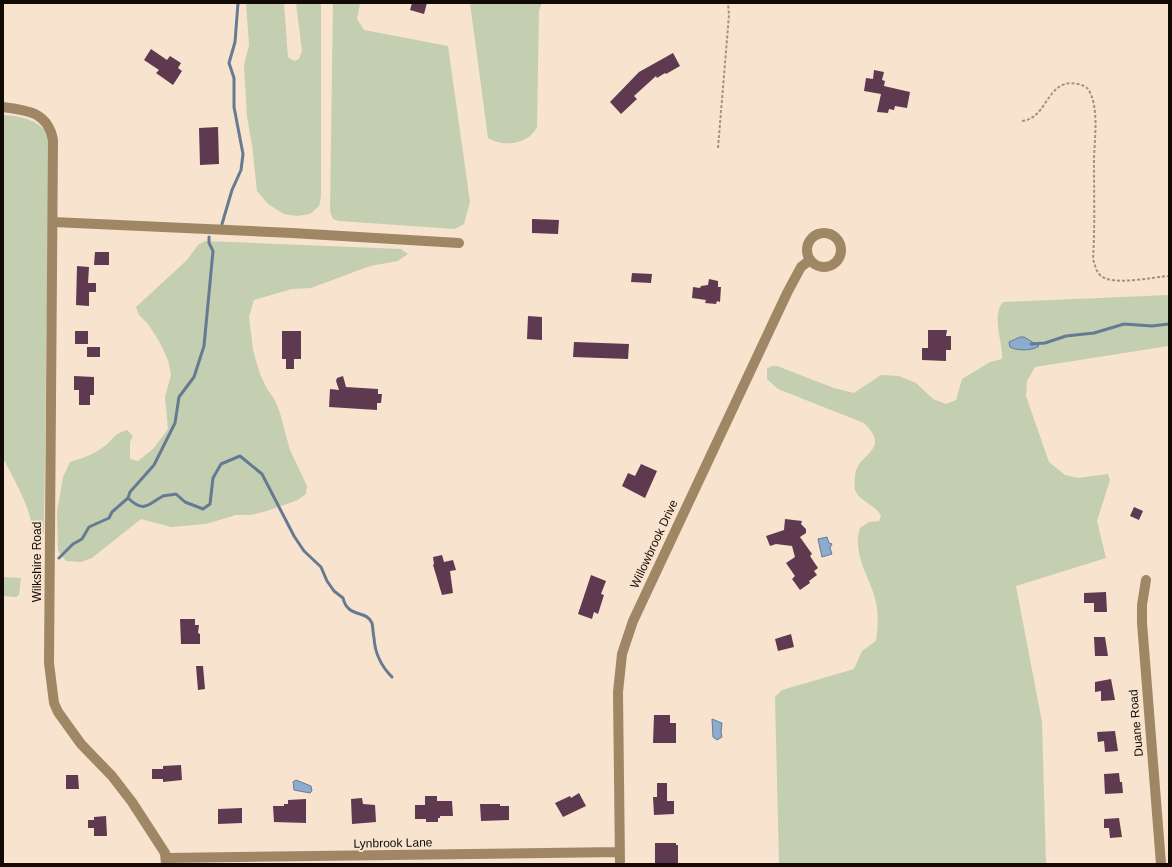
<svg xmlns="http://www.w3.org/2000/svg" width="1172" height="867" viewBox="0 0 1172 867" font-family="Arial,sans-serif">
	<rect width="100%" height="100%" fill="#f8e3ce"/>
	<!-- green -->
	<path fill="#c3cfb0" d="M246,3H284L288,57L294,61L299,59L302,51L296,3H321V197L319,206L310,214L297,216L284,214L268,204L257,191L252,145L247,117L244,65L249,45Z
		M333,3H360L357,19L364,30L448,46L470,202L464,224L455,229L339,221L333,219L330,211Z
		M470,3H542L539,11L537,127C529,144 504,148 488,138Z
		M3,115C21,116 42,120 49,138L44,532L41,537L33,538C33,510 15,482 3,458Z
		M205,241L401,249L408,254L398,261L370,266L311,288L292,289L254,300L249,317L253,350L260,374L267,389L275,400L280,413L290,450L307,486L306,494L298,500L267,511L251,515H236L206,524L171,527L141,519L92,558L81,562L66,561L58,551L57,512L63,477L70,462C81,459 92,455 102,448C113,441 112,434 127,430L133,436L130,442V459L138,461L154,448L168,429L165,397L171,375L168,360L159,341L148,324L139,315L136,307L187,260L198,245Z
		M1169,295V346L1035,367L1027,381L1026,396L1049,462L1065,475L1078,478L1108,474L1110,480L1097,521L1106,558L1016,586L1042,722L1046,864H779L775,697L782,690L854,669L862,651L876,641C878,627 879,613 875,598C868,574 852,553 860,528L869,522L879,521L881,516C876,505 860,502 855,490C854,487 855,483 855,480C853,452 894,453 864,423L778,389L767,379V369L771,366H777L834,388L854,393L881,375L899,376L916,383L933,399L946,404L956,400L962,379L990,362L1002,359C1003,341 991,317 1003,302Z
		M3,577L21,578L19,595L16,597L3,596Z"/>
	<!-- water -->
	<path fill="#8babcf" stroke="#667b92" d="M1020,337H1024L1039,346C1033,351 1016,351 1010,347L1009,342Z
		M827,537L829,543L832,544L830,548L832,554L822,557L818,539Z
		M712,719L722,723L721,732L722,737L717,740L713,737Z
		M296,780L311,786L312,791L310,793L294,790L293,782Z"/>
	<g fill="none" stroke-linecap="round" stroke-linejoin="round">
		<!-- stream -->
		<path stroke="#667b92" stroke-width="3" d="M222,224L232,190L241,170L243,154L234,107V78L229,63L235,42L238,3
			M1031,344L1045,343L1066,336L1094,333L1124,324L1152,326L1169,324
			M128,498C145,514 148,504 163,496C166,495 172,495 176,494L185,502L203,509L210,504L213,478L221,464L240,456L262,474L294,536L304,551L321,567L327,581L334,591L343,598C348,619 366,609 372,623C373,627 373,634 374,638C375,654 381,666 392,677
			M59,558L73,544L82,539L89,527L109,518L112,512L128,498L130,492L154,465L175,423L179,397L194,377L204,346L213,251L209,243V237
			M34,574L41,569"/>
	</g>
	<!-- building -->
	<path fill="#5f3950" d="M412,3H427L424,14L410,10Z
		M151,49L167,60L170,56L181,63L178,68L182,71L173,85L156,73L159,70L144,60Z
		M673,53L680,66L666,74L665,73L657,78L656,76L634,96L637,99L621,114L610,102L639,72Z
		M874,70L884,72L882,80L885,81L884,86L910,92L907,108L895,106L894,110L889,109L888,113L877,112L881,94L864,91L866,78L873,79Z
		M218,127L219,164L200,165L199,128Z
		M532,219L559,220L558,234L532,233Z
		M95,252H109V265H94Z
		M77,266L89,267L88,283H96V292H89V306L76,305Z
		M632,273L652,274L651,283L631,282Z
		M709,279L718,281V287H721L720,302L717,301L716,304L705,303L706,300L692,298L693,287L700,288L701,286L708,285Z
		M528,316L542,317V340L527,339Z
		M928,330H947L946,336H951V350H946V361L922,360V348H928Z
		M75,331H88V344H75Z
		M282,331H301V359H294V369H286V359H282Z
		M574,342L629,344L628,359L573,357Z
		M87,347H100V357H87Z
		M74,376L94,377V395H90V405H79V390H74Z
		M343,376L346,387L378,389V394H382L381,403H377V410L329,407L330,389L339,390L336,381L337,378Z
		M641,464L657,471L645,498L622,486L628,473L635,476Z
		M1134,507L1143,511L1139,520L1130,516Z
		M785,519L802,521L801,524L806,529V533L800,537L812,554L810,556L818,568L814,571L817,575L809,581L810,583L800,590L792,579L795,576L786,563L795,557L792,546L776,544L770,546L766,536L784,530Z
		M442,555L444,562L453,560L456,570L450,571L453,593L442,595L433,565L434,564L433,557Z
		M591,575L606,581L601,594L604,595L598,614L594,612L592,619L578,614Z
		M1106,592L1107,612H1094V603H1084V593Z
		M180,619H195V625H199L198,633L200,634V644H181Z
		M791,634L794,647L778,651L775,639Z
		M1094,637H1105L1108,656H1095Z
		M196,666H203L205,689L198,690Z
		M1111,679L1115,700L1101,701V691L1095,692V682Z
		M654,715H670V723H676V743H653Z
		M1115,731L1118,751L1105,752L1104,741L1098,742L1097,732Z
		M181,765L182,780L163,782V779H152V769H163V766Z
		M1119,773L1120,782H1122L1123,793L1105,794L1104,774Z
		M66,775H78L79,789H66Z
		M657,783H667V801H674V814L654,815L653,797H657Z
		M579,793L586,806L563,817L555,803L570,796L571,798Z
		M425,796H437V801H452L453,816H440V818H438V822H426V819H415V805H425Z
		M362,798L363,804L375,805L376,822L352,824L351,799Z
		M306,799V823L274,822L273,806H284V804H288V800Z
		M480,804H500V806H509V820L481,821Z
		M242,808V823L218,824V809Z
		M106,816L107,836H94V828H88V820H94V817Z
		M1119,818L1122,837L1110,838L1109,828H1104V819Z
		M655,843H676V845H678V863L655,864Z"/>
	<g fill="none" stroke-linecap="round" stroke-linejoin="round">
		<!-- path -->
		<path stroke="#a29283" stroke-width="2" stroke-dasharray="3 2" stroke-linecap="butt" d="M1022,121C1044,119 1046,90 1065,84C1071,82 1084,84 1088,89C1100,107 1094,141 1094,162C1094,194 1095,227 1093,259C1095,265 1096,272 1101,276C1114,286 1153,277 1169,276
			M718,148L729,15L728,3"/>
		<!-- minor -->
		<path stroke="#9f8765" stroke-width="10" d="M3,107C27,110 48,112 53,140L49,663L54,703L58,712L81,744L112,776L132,802L165,853L166,864
			M53,222L292,233L459,243
			M807 250a17 17 0 1 1 34 0a17 17 0 1 1-34 0Z
			M1146,580L1142,605V623L1161,864
			M166,858L620,852
			M620,864L618,692L622,654L633,621L787,293L801,267L810,260"/>
	</g>
	<g text-anchor="middle" dominant-baseline="central" stroke-width="4" stroke-linejoin="round" paint-order="stroke">
		<!-- street labels -->
		<g font-size="12" fill="#110a05" stroke="#f8e3ce">
			<text transform="translate(654 544) rotate(-65)">Willowbrook Drive</text>
			<text transform="translate(37 562) rotate(-90)">Wilkshire Road</text>
			<text transform="translate(1136 723) rotate(-95)">Duane Road</text>
			<text transform="translate(393 843) rotate(-1)">Lynbrook Lane</text>
		</g>
	</g>
	<!-- border -->
	<rect width="1172" height="867" fill="none" stroke="#110a05" stroke-width="8"/>
</svg>
